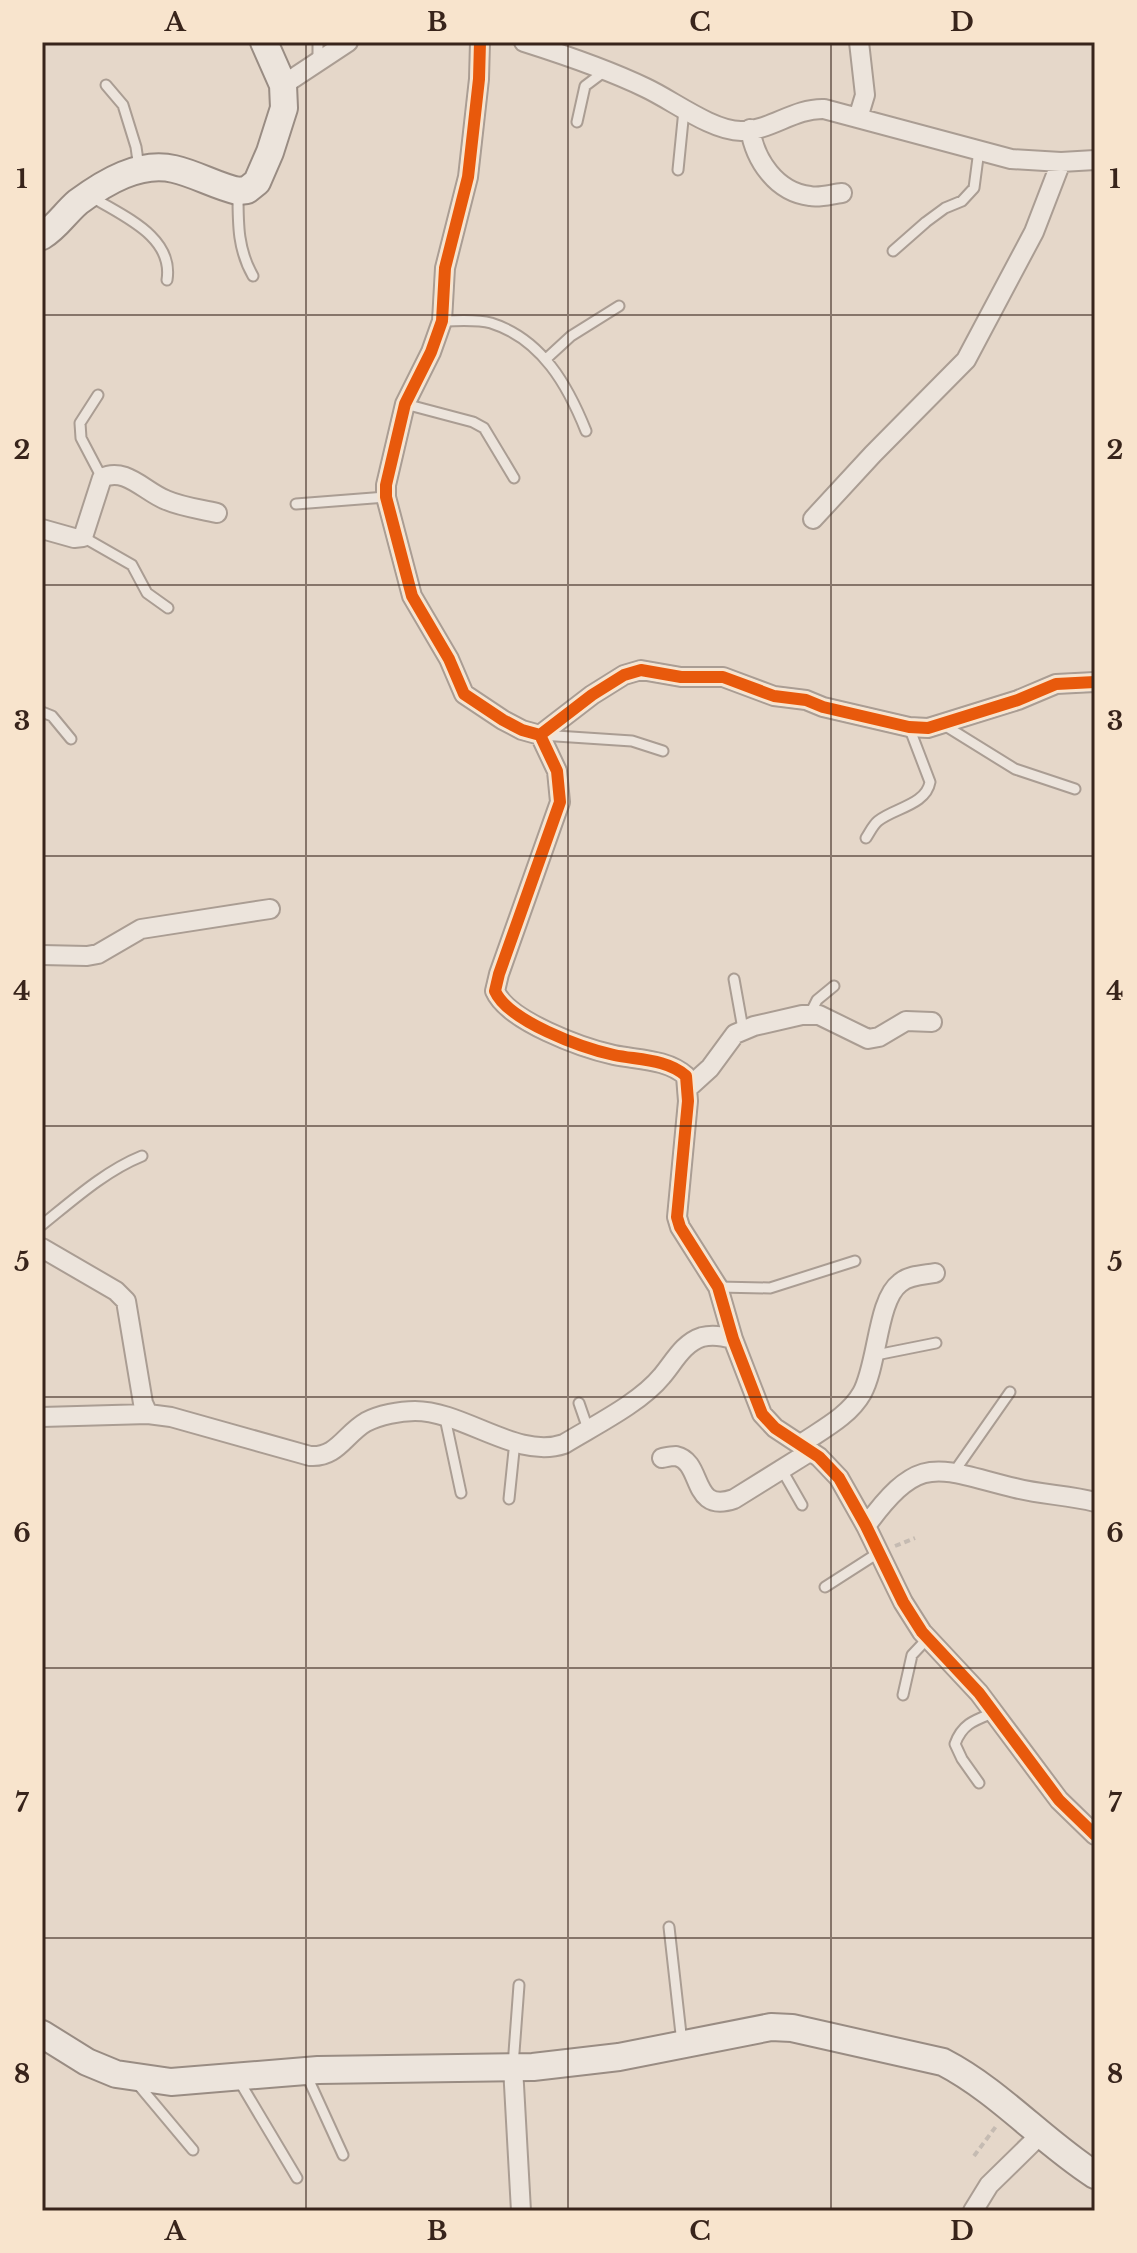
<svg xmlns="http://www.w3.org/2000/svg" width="1137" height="2253" viewBox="0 0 1137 2253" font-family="'Libre Baskerville',serif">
	<rect width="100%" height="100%" fill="#e5d7c9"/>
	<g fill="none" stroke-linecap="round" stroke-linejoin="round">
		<defs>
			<path id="lane" d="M318,42V61
				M106,85L123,105L136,147L139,168
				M577,122L585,86L605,71
				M678,170L684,110
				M238,195C238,225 238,250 253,276
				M92,197C122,216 174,236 167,280
				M893,251L926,222L945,208L962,201L974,188L979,150
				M442,321C458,321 476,319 491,323C542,339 568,386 586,431
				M546,359L571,336L619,306
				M98,395L80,423L81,438L102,478
				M405,404L473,422L484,428L514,478
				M296,504L386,497
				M83,537L132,565L147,593L168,608
				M42,712L52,716L71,739
				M944,725L1015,769L1075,789
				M541,735L632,741L663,751
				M866,838C870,832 873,825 878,821C894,808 926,805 930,782L909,727
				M734,979L743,1029
				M810,1014L817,1000L834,986
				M42,1225C73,1200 105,1171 142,1156
				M718,1287L770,1288L855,1261
				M876,1355L936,1343
				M579,1403L588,1429
				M445,1418L461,1493
				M782,1470L802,1505
				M954,1472L1010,1392
				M509,1499L515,1441
				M825,1587L878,1553
				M903,1695L912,1655L928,1638
				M979,1783L962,1759L955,1744C962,1724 975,1720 993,1713
				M669,1927L682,2043
				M513,2066L519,1985
				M306,2074L343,2155
				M238,2079L297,2178
				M136,2082L193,2150"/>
			<path id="street" d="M480,42L479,79L468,177L445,268L442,321L431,352L405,404L386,485V497L412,596L449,659L464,694L503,720L522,730L540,735L592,695L624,675L641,670L681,677H723L774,696L806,700L823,707L909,727L928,728L1018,700L1056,684L1095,682
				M524,42C565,55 607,69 646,88C672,100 712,131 741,131C770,131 794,108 824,109L1011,159L1061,162L1095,160
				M283,85L348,42
				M858,118L865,95L859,42
				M750,129C755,160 776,192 810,196C820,198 832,194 842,193
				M813,519L873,454L966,360L1034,232L1061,162
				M42,529L74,538L83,537L102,478C125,466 145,492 166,500C182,507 200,509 217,513
				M540,735L557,771L560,802L499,974L495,991C508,1021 582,1048 614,1055C638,1060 667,1059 686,1076L688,1101L677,1217L680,1227L718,1287L733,1339L762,1414L775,1428L819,1457L839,1478L866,1526L903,1602L922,1632L979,1693L1059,1800L1095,1835
				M42,955L87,956L98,954L141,929L270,909
				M688,1088L710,1068L735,1034L754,1026L802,1015H819L868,1039L879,1037L906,1021L932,1022
				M42,1248L116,1291L126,1301L143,1403L148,1414L171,1417L310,1456C337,1458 345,1434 366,1422C379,1415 400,1411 415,1411C464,1411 517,1460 564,1444C595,1425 640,1403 662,1376C674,1362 683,1343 702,1337C713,1334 723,1336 733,1339
				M42,1417L148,1414
				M801,1444C823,1429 849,1416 862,1393C878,1364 877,1300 900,1283C909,1275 924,1275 935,1273
				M662,1458C667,1457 671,1456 676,1456C704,1462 690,1514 734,1499L811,1451
				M866,1526C921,1451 936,1469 1015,1488C1042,1495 1069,1495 1095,1502
				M513,2067L521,2211
				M973,2211L989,2185L1041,2134"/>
			<path id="secondary" d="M42,236C57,227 65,213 78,202C105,182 140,161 174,169C196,174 216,186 238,191L247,190L257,182L270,152L284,108L283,85L264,42
				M42,2034L87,2062L116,2074L171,2082L318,2070L533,2067L619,2057L771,2027L792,2028L943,2062C999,2091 1042,2141 1095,2175"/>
		</defs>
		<!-- lane casing -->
		<use href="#lane" stroke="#aa9d93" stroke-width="13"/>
		<!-- street casing -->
		<use href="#street" stroke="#aa9d93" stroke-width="22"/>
		<!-- secondary casing -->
		<use href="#secondary" stroke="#998c83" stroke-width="30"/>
		<!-- path -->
		<path stroke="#c5bbb2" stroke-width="4" stroke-dasharray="6 4" stroke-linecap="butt" d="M895,1546L915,1538
			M974,2156L997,2125"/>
		<!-- lane -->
		<use href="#lane" stroke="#ece4dc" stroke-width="9"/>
		<!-- street -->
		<use href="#street" stroke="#ece4dc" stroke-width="18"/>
		<!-- secondary -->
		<use href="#secondary" stroke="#ece4dc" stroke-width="26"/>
		<defs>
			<path id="cycleway" d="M480,42L479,79L468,177L445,268L442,321L431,352L405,404L386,485V497L412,596L449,659L464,694L503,720L522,730L540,735L592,695L624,675L641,670L681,677H723L774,696L806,700L823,707L909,727L928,728L1018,700L1056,684L1095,682
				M540,735L557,771L560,802L499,974L495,991C508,1021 582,1048 614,1055C638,1060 667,1059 686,1076L688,1101L677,1217L680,1227L718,1287L733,1339L762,1414L775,1428L819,1457L839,1478L866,1526L903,1602L922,1632L979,1693L1059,1800L1095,1835"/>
		</defs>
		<!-- cycleway casing -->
		<use href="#cycleway" stroke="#f8e4cd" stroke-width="17"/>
		<!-- cycleway -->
		<use href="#cycleway" stroke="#e8590c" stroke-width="12"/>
	</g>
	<!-- grid -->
	<path fill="none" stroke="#38241b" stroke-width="2" stroke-opacity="0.55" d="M306,42V2211M568,42V2211M831,42V2211M42,315H1095M42,585H1095M42,856H1095M42,1126H1095M42,1397H1095M42,1668H1095M42,1938H1095"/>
	<!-- border -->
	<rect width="1137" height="2253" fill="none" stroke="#f8e4cd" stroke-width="88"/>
	<rect x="44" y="44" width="1049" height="2165" fill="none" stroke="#38241b" stroke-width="3"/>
	<g font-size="26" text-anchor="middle" font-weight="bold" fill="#38241b">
		<text x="175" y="31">A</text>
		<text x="437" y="31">B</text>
		<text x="700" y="31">C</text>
		<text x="962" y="31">D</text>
		<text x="22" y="188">1</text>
		<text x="1115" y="188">1</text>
		<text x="22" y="459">2</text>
		<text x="1115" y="459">2</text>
		<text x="22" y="730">3</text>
		<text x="1115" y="730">3</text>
		<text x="22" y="1000">4</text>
		<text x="1115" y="1000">4</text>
		<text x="22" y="1271">5</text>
		<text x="1115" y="1271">5</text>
		<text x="22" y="1542">6</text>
		<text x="1115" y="1542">6</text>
		<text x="22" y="1812">7</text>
		<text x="1115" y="1812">7</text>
		<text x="22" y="2083">8</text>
		<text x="1115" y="2083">8</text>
		<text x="175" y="2240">A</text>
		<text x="437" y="2240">B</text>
		<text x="700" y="2240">C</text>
		<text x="962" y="2240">D</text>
	</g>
</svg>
